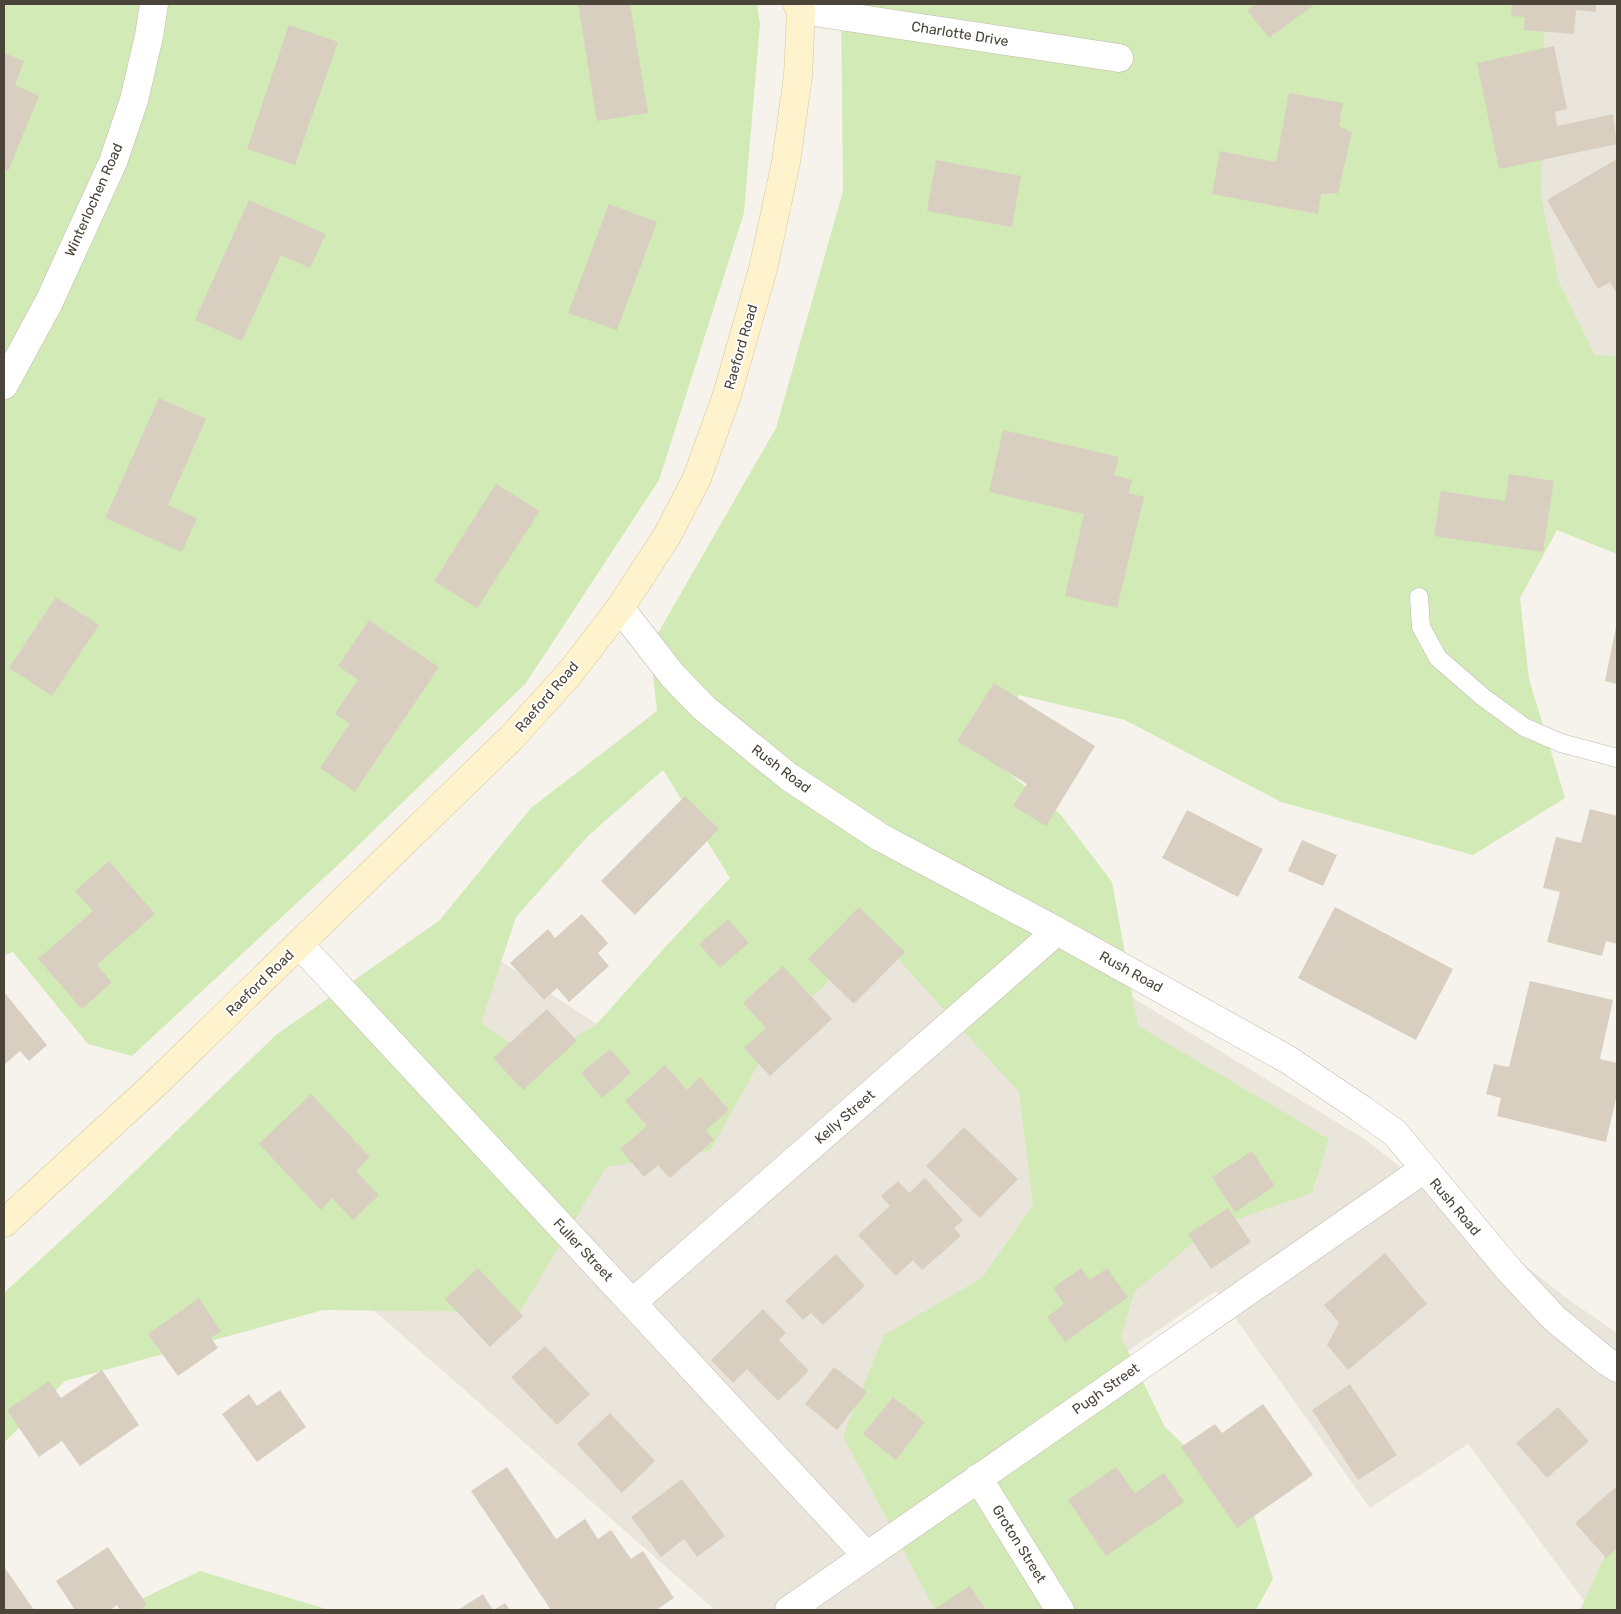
<svg xmlns="http://www.w3.org/2000/svg" width="1621" height="1614" viewBox="0 0 1621 1614" font-family="Rubik,sans-serif">
	<rect width="100%" height="100%" fill="#f6f3ec"/>
	<!-- residential -->
	<path fill="#eae5da" d="M1440,4H1617V436Z
		M730,879L1015,926L1366,1140L1569,1300L1617,1333V1610H1591L1468,1444L1370,1508L1216,1291L941,1478L1025,1610H715L173,1134L276,1035L439,921L597,1024L669,943Z"/>
	<!-- green -->
	<path fill="#d2eab5" fill-rule="evenodd" d="M4,4H757L760,24L744,213L659,480L526,683L340,863L132,1056L88,1044L13,952L4,955Z
		M841,4H1545L1541,197L1559,282L1595,355L1617,356V554L1557,530L1520,598L1529,679L1565,798L1473,855L1281,802L1125,720L1019,695L990,758L1061,815L1112,882L1138,1026L1329,1139L1312,1193L1210,1229L1134,1292L1121,1337L1165,1427L1253,1512L1273,1579L1256,1610H935L843,1436L884,1335L982,1278L1033,1205L1019,1092L877,936L778,1029L710,1151L606,1167L520,1312L323,1310L65,1381L4,1443V1293L106,1199L276,1035L439,921L531,808L657,711L650,647L776,428L843,191ZM663,770L730,878L669,943L597,1024L536,1061L481,1023L516,917L588,836Z
		M1617,1533V1610H1580L1613,1539Z
		M200,1571L326,1609V1610H118Z"/>
	<!-- building -->
	<path fill="#d8cfc1" d="M578,4H630L648,113L597,121Z
		M1256,4H1315L1269,38L1247,10Z
		M1512,4H1596V12L1576,10L1574,34L1524,30L1525,17L1511,16Z
		M289,25L338,42L295,165L247,149Z
		M1554,46L1567,109L1555,112L1557,126L1613,114L1617,144L1499,169L1477,63Z
		M4,53L24,61L15,85L39,96L8,171L4,169Z
		M1289,93L1343,103L1339,126L1352,132L1338,193L1321,194L1318,214L1212,194L1220,151L1276,162Z
		M1617,159V294L1610,282L1598,289L1547,200Z
		M936,160L1021,176L1012,227L927,211Z
		M249,200L326,234L310,268L281,255L242,341L195,320Z
		M609,204L657,222L617,330L568,313Z
		M159,398L206,419L168,505L197,518L182,552L105,518Z
		M1003,430L1119,457L1114,475L1132,480L1129,493L1144,497L1117,608L1065,596L1084,514L989,492Z
		M1509,474L1554,481L1543,552L1434,536L1441,491L1505,501Z
		M496,484L540,511L477,608L434,581Z
		M56,597L99,625L52,696L9,668Z
		M369,620L439,667L355,792L320,768L350,724L335,714L358,680L338,666Z
		M1616,627H1617V684L1605,681Z
		M994,683L1095,746L1046,826L1013,806L1027,784L957,741Z
		M685,796L719,829L635,915L601,881Z
		M1590,809L1617,816V944L1606,941L1602,956L1547,942L1560,892L1543,888L1556,837L1581,843Z
		M1187,810L1263,849L1238,897L1162,858Z
		M1302,840L1337,855L1323,886L1288,871Z
		M109,861L155,914L97,965L112,982L82,1009L38,959L93,911L75,891Z
		M859,907L905,952L854,1004L808,959Z
		M1335,907L1453,969L1416,1040L1298,978Z
		M582,914L608,943L598,953L609,966L569,1002L557,988L544,1000L510,963L548,929L555,938Z
		M728,919L749,943L720,968L699,944Z
		M783,966L832,1019L770,1076L744,1048L766,1028L743,1003Z
		M1530,981L1613,1000L1600,1059L1617,1063V1094L1606,1142L1497,1116L1501,1098L1486,1094L1494,1064L1509,1067Z
		M4,992L47,1045L29,1061L20,1051L4,1065Z
		M547,1009L577,1041L523,1090L493,1058Z
		M610,1049L631,1073L602,1098L581,1073Z
		M665,1065L687,1090L700,1077L729,1110L706,1130L714,1140L670,1178L658,1165L644,1177L620,1149L647,1126L625,1101Z
		M311,1094L370,1157L356,1171L379,1195L353,1220L332,1198L321,1210L259,1144Z
		M964,1127L1018,1179L980,1218L926,1166Z
		M1252,1151L1275,1186L1235,1212L1212,1177Z
		M925,1178L963,1220L954,1228L961,1236L922,1270L913,1260L896,1276L858,1235L890,1206L881,1196L898,1181L909,1193Z
		M1228,1208L1251,1242L1211,1269L1188,1234Z
		M1385,1253L1427,1304L1348,1370L1327,1345L1339,1323L1324,1305Z
		M836,1254L865,1286L823,1325L811,1313L803,1320L785,1301Z
		M478,1268L523,1316L490,1347L445,1299Z
		M1081,1268L1090,1280L1107,1268L1128,1297L1065,1342L1047,1317L1064,1304L1053,1288Z
		M199,1298L221,1331L211,1338L218,1348L178,1376L148,1334Z
		M763,1309L786,1333L779,1340L809,1371L778,1401L747,1369L733,1383L711,1360Z
		M545,1346L590,1394L557,1425L511,1377Z
		M834,1367L867,1392L837,1430L805,1404Z
		M102,1370L139,1425L80,1466L62,1441L39,1457L7,1410L49,1381L61,1398Z
		M1350,1384L1397,1455L1358,1480L1312,1410Z
		M280,1390L306,1427L257,1462L222,1414L249,1394L257,1406Z
		M893,1397L925,1422L896,1460L863,1434Z
		M1263,1404L1313,1475L1237,1528L1181,1447L1215,1424L1222,1433Z
		M1558,1407L1589,1441L1547,1478L1516,1443Z
		M610,1413L655,1461L622,1493L577,1444Z
		M507,1467L556,1539L585,1519L598,1539L611,1530L631,1559L643,1551L674,1598L656,1610H551L471,1491Z
		M1116,1467L1135,1493L1164,1473L1184,1502L1106,1556L1068,1500Z
		M682,1479L725,1536L697,1557L684,1539L661,1557L631,1517Z
		M1617,1486V1548L1606,1558L1575,1523Z
		M108,1547L147,1605L139,1610H120L117,1605L110,1610H75L56,1581Z
		M5,1568L34,1610H4Z
		M970,1586L986,1610H933Z
		M483,1594L493,1610L505,1603L510,1610H458Z"/>
	<g fill="none" stroke-linecap="round" stroke-linejoin="round">
		<defs>
			<path id="service" d="M1419,597L1421,627L1438,658L1484,698L1524,727L1561,743L1617,758"/>
			<path id="minor" d="M801,10L1119,58
				M4,385L49,302L113,162L134,100L149,36L154,4
				M299,944L867,1556
				M632,1303L1057,931
				M978,1478L1060,1610
				M789,1610L1424,1169"/>
			<path id="tertiary" d="M620,608L673,676L704,708L789,777L880,837L1057,931L1287,1059L1360,1108L1395,1133L1510,1271L1555,1319L1606,1361L1617,1368"/>
			<path id="secondary" d="M4,1223L153,1086L511,738L570,673L620,608L667,536L697,478L727,395L763,269L786,162L798,76L801,10L797,4"/>
		</defs>
		<!-- service casing -->
		<use href="#service" stroke="#c2bbae" stroke-width="19"/>
		<!-- minor casing -->
		<use href="#minor" stroke="#c2bbae" stroke-width="29"/>
		<!-- tertiary casing -->
		<use href="#tertiary" stroke="#c2bbae" stroke-width="29"/>
		<!-- secondary casing -->
		<use href="#secondary" stroke="#d6c79b" stroke-width="29"/>
		<!-- service -->
		<use href="#service" stroke="#fff" stroke-width="18"/>
		<!-- minor -->
		<use href="#minor" stroke="#fff" stroke-width="28"/>
		<!-- tertiary -->
		<use href="#tertiary" stroke="#fff" stroke-width="28"/>
		<!-- secondary -->
		<use href="#secondary" stroke="#fff3cd" stroke-width="28"/>
	</g>
	<g text-anchor="middle" dominant-baseline="central" stroke-width="4" stroke-linejoin="round" paint-order="stroke">
		<!-- street labels -->
		<g font-size="14" fill="#4b4439" stroke="#fff">
			<text transform="translate(960 34) rotate(9)">Charlotte Drive</text>
			<text transform="translate(94 200) rotate(-66)">Winterlochen Road</text>
			<text transform="translate(741 347) rotate(-74)">Raeford Road</text>
			<text transform="translate(547 697) rotate(-49)">Raeford Road</text>
			<text transform="translate(781 769) rotate(37)">Rush Road</text>
			<text transform="translate(1131 972) rotate(29)">Rush Road</text>
			<text transform="translate(260 983) rotate(-44)">Raeford Road</text>
			<text transform="translate(845 1117) rotate(-41)">Kelly Street</text>
			<text transform="translate(1455 1207) rotate(50)">Rush Road</text>
			<text transform="translate(583 1250) rotate(47)">Fuller Street</text>
			<text transform="translate(1106 1389) rotate(-35)">Pugh Street</text>
			<text transform="translate(1019 1544) rotate(58)">Groton Street</text>
		</g>
	</g>
	<!-- border -->
	<rect width="1621" height="1614" fill="none" stroke="#4b4439" stroke-width="10"/>
</svg>
